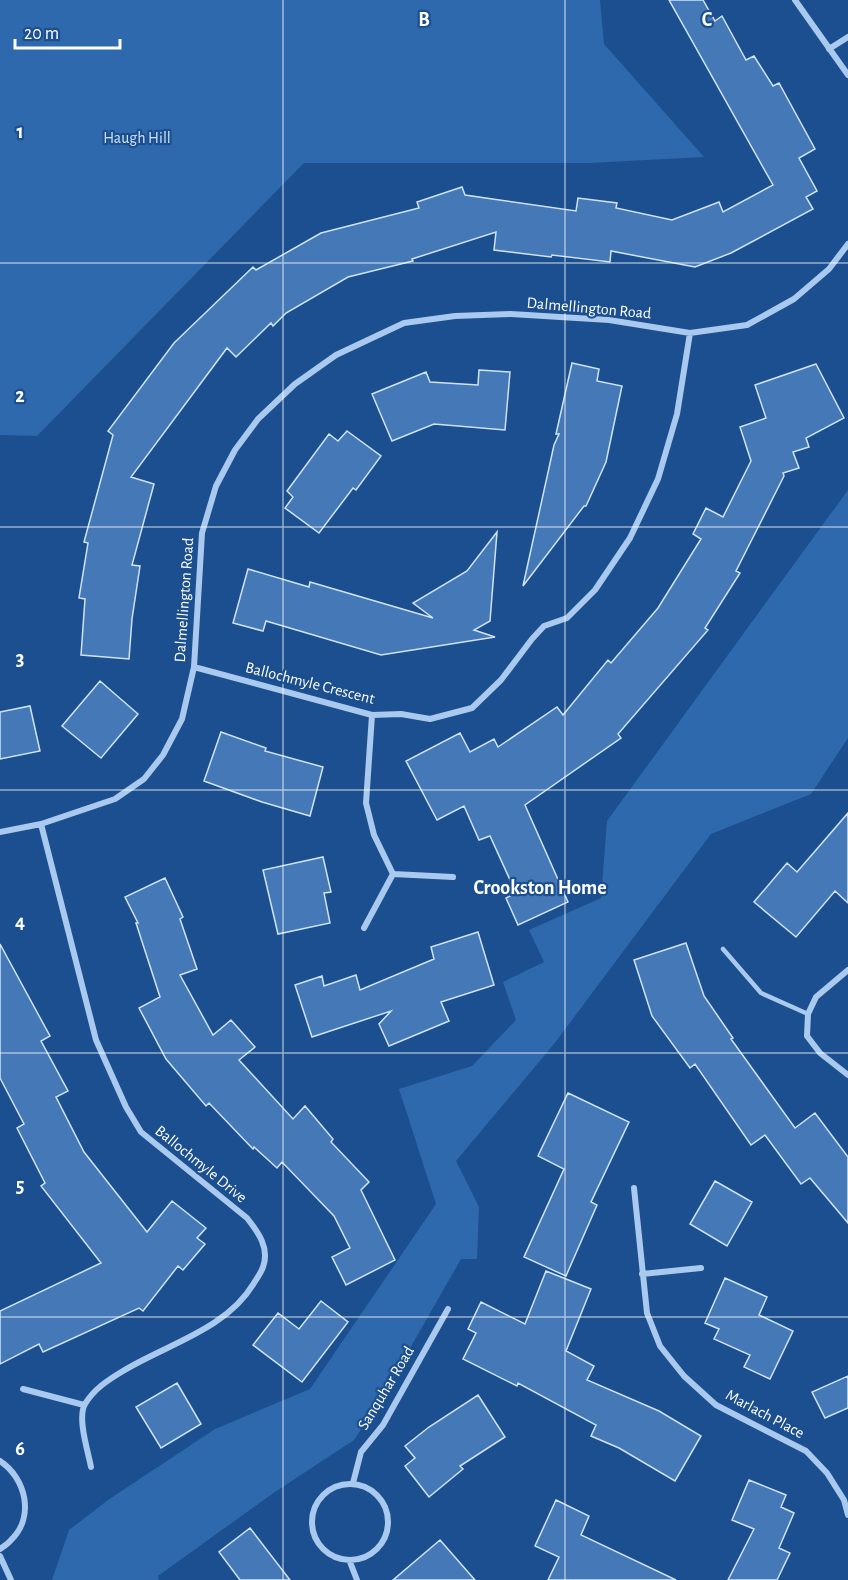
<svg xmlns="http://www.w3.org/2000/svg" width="848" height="1580" viewBox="0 0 848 1580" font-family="'Alegreya Sans',sans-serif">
	<rect width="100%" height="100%" fill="#1b4f8f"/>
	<!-- green -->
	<path fill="#2e69ad" d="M0,0H600L604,44L704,157L590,163H304L37,436L0,435Z
		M848,490V738L811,794L711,834L554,1044L456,1161L479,1207L477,1259H461L381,1399L354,1440L272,1494L158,1576L159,1580H52L69,1530L108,1500L215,1429L310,1389L436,1204L399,1089L472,1066L516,1020L503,982L544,962L529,930L601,898L607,821Z"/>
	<!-- building -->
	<path fill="#4478b7" stroke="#cfe3fa" stroke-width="1.5" d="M669,0H703L715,21L722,16L746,60L754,56L773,86L779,83L815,149L799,158L817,191L806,197L813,209L731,253L695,267L611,251L610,262L552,255L551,257L494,250L496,232L412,259L413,261L348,277L286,313L273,326L271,323L236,357L227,348L131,477L154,484L132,565L140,566L132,619L129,659L81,655L85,599L79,598L88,543L84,542L113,435L108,431L174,343L253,267L256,270L321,233L419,208L417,202L462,187L465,195L576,211L578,198L617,203L616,208L672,220L719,202L723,212L773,185Z
		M572,363L599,369L597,381L622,386L606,462L586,506H584L523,586L554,445L559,434H556Z
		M816,364L844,418L806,438L809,447L793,452L799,468L783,473L784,476L736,571L740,573L705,628L708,630L618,734L621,738L525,805L568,902L518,925L506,898L516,893L490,836L479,840L464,806L437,820L406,761L460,733L470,752L494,739L498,747L557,707L563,715L608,660L611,663L658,608L701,539L693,534L706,508L723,517L751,461L740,427L766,418L755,385Z
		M479,370L510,372L505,430L434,424L392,441L372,394L426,372L430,382L478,385Z
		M347,431L381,456L356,490L353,488L319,533L285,508L293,497L287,491L329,434L338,441Z
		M497,532L490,621L474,630L495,637L381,655L266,621L263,631L233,623L248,569L309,587L310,582L433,618L413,603L467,571Z
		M100,681L138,714L101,758L62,726Z
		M30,706L40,751L0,759V712Z
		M221,732L266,748L265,751L323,767L310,816L262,802L204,781Z
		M848,813V903L835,891L796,937L754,902L787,863L797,872Z
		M323,857L331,892L324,893L330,923L278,934L263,870Z
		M165,878L183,917L180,919L197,969L180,975L213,1035L231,1020L255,1047L239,1060L293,1119L305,1106L333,1139L331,1142L369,1182L361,1190L395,1260L346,1285L332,1257L350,1248L334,1216L282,1162L277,1168L254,1147L253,1149L209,1103L206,1106L166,1059L139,1008L160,997L136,923H138L125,897Z
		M478,932L494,985L441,1002L449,1021L389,1046L379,1024L391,1011L312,1037L295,985L322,976L324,986L356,975L360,990L434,959L431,947Z
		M686,943L704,996L733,1038L731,1039L795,1128L815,1113L848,1157V1223L810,1178L801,1184L765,1135L751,1145L695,1064L690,1068L652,1016L634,960Z
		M0,944L50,1036L41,1041L68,1091L56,1097L84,1152L147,1232L172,1201L206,1228L197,1238L205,1244L183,1270L178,1266L143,1311L139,1308L43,1352L39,1344L0,1364V1311L101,1263L41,1186L45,1183L17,1128L24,1124L0,1078Z
		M568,1093L629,1122L591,1202L597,1205L566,1276L524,1257L564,1169L538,1156Z
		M715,1181L752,1202L727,1246L690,1224Z
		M546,1271L591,1289L566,1351L594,1366L587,1380L659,1411L701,1436L675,1481L619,1448L591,1436L596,1425L518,1383L517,1386L463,1359L476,1333L468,1329L481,1302L525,1324Z
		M725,1278L767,1297L759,1315L793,1331L770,1379L744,1367L750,1355L714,1339L719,1329L705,1323Z
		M321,1301L348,1322L302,1382L253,1345L278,1313L299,1329Z
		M848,1376V1408L825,1418L812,1392Z
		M177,1383L201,1424L161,1448L136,1407Z
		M478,1395L505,1437L460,1466L463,1469L429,1497L405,1466L415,1458L405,1446L429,1427Z
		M749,1480L786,1495L781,1507L794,1513L779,1548L790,1553L777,1580H728L754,1529L732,1520Z
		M556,1500L589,1516L581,1535L676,1580H548L559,1557L535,1546Z
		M250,1528L290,1580H240L219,1552Z
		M440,1540L475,1580H393Z"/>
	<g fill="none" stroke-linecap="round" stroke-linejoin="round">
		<!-- lane -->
		<path stroke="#a9c9ee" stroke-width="4.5" d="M723,949L761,993L808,1014"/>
		<!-- street -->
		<path stroke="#a9c9ee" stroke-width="6" d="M795,0L848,75
			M829,49L848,37
			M194,667L372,715L401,714L430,719L472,708L501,680L532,639L544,626L567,618L595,590L630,538L658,479L677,414L690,333
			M372,715L366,803L374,835L393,874
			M41,824L96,1040L126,1107L141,1132L247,1218C258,1232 270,1248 263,1267C261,1273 257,1278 254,1283C226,1330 167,1344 123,1371C108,1380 94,1389 85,1404C77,1418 88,1451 91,1467
			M0,832L41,824L115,799L144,779L163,755L182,719L194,667L202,533L216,486L235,450L258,419L295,384L336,355L404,323L455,316L511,314L609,320L690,333L747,325L794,299L829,269L848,244
			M364,928L393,874L453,877
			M848,970L816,997L808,1014L807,1036L820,1053L848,1075
			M634,1188L647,1313L660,1346L684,1376L716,1405L806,1451L827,1473L844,1500L848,1515
			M642,1274L701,1268
			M23,1389L84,1405
			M0,1461C26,1478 35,1517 11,1540C8,1544 4,1546 0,1549
			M353,1483L361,1452L383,1425L448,1309
			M312 1522a38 38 0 1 1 76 0a38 38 0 1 1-76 0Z
			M0,1556L11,1580
			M350,1562L357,1580"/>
	</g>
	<!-- grid -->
	<path fill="none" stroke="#fff" stroke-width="1.5" stroke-opacity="0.55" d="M283,0V1580M565,0V1580M0,263H848M0,527H848M0,790H848M0,1053H848M0,1317H848"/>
	<g text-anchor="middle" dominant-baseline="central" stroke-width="4.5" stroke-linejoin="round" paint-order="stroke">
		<!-- park labels -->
		<g font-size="16" fill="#cfe3fa" stroke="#1b4f8f">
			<text x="137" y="138">Haugh Hill</text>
		</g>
		<!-- street labels -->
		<g font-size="16" fill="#fff" stroke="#1b4f8f">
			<text transform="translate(589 308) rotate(5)">Dalmellington Road</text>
			<text transform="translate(184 600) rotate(-86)">Dalmellington Road</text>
			<text transform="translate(310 683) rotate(14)">Ballochmyle Crescent</text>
			<text transform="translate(201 1164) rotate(39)">Ballochmyle Drive</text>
			<text transform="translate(386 1388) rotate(-59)">Sanquhar Road</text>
			<text transform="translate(765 1414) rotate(28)">Marlach Place</text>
		</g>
		<!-- quarter labels -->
		<g font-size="20" font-weight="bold" fill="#fff" stroke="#1b4f8f">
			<text x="540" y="888">Crookston Home</text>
		</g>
	</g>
	<g font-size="20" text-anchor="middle" font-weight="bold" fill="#fff" stroke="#1b4f8f" stroke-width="4.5" stroke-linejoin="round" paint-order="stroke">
		<text x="424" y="26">B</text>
		<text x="707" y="26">C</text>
		<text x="20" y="138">1</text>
		<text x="20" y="402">2</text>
		<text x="20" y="665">3</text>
		<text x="20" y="928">4</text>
		<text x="20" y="1192">5</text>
		<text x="20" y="1455">6</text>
	</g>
	<!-- scale -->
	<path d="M15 39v9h105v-9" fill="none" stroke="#ffffff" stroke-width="3"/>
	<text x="24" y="39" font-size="18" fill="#ffffff" stroke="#1b4f8f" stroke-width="4.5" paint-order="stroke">20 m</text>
</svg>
